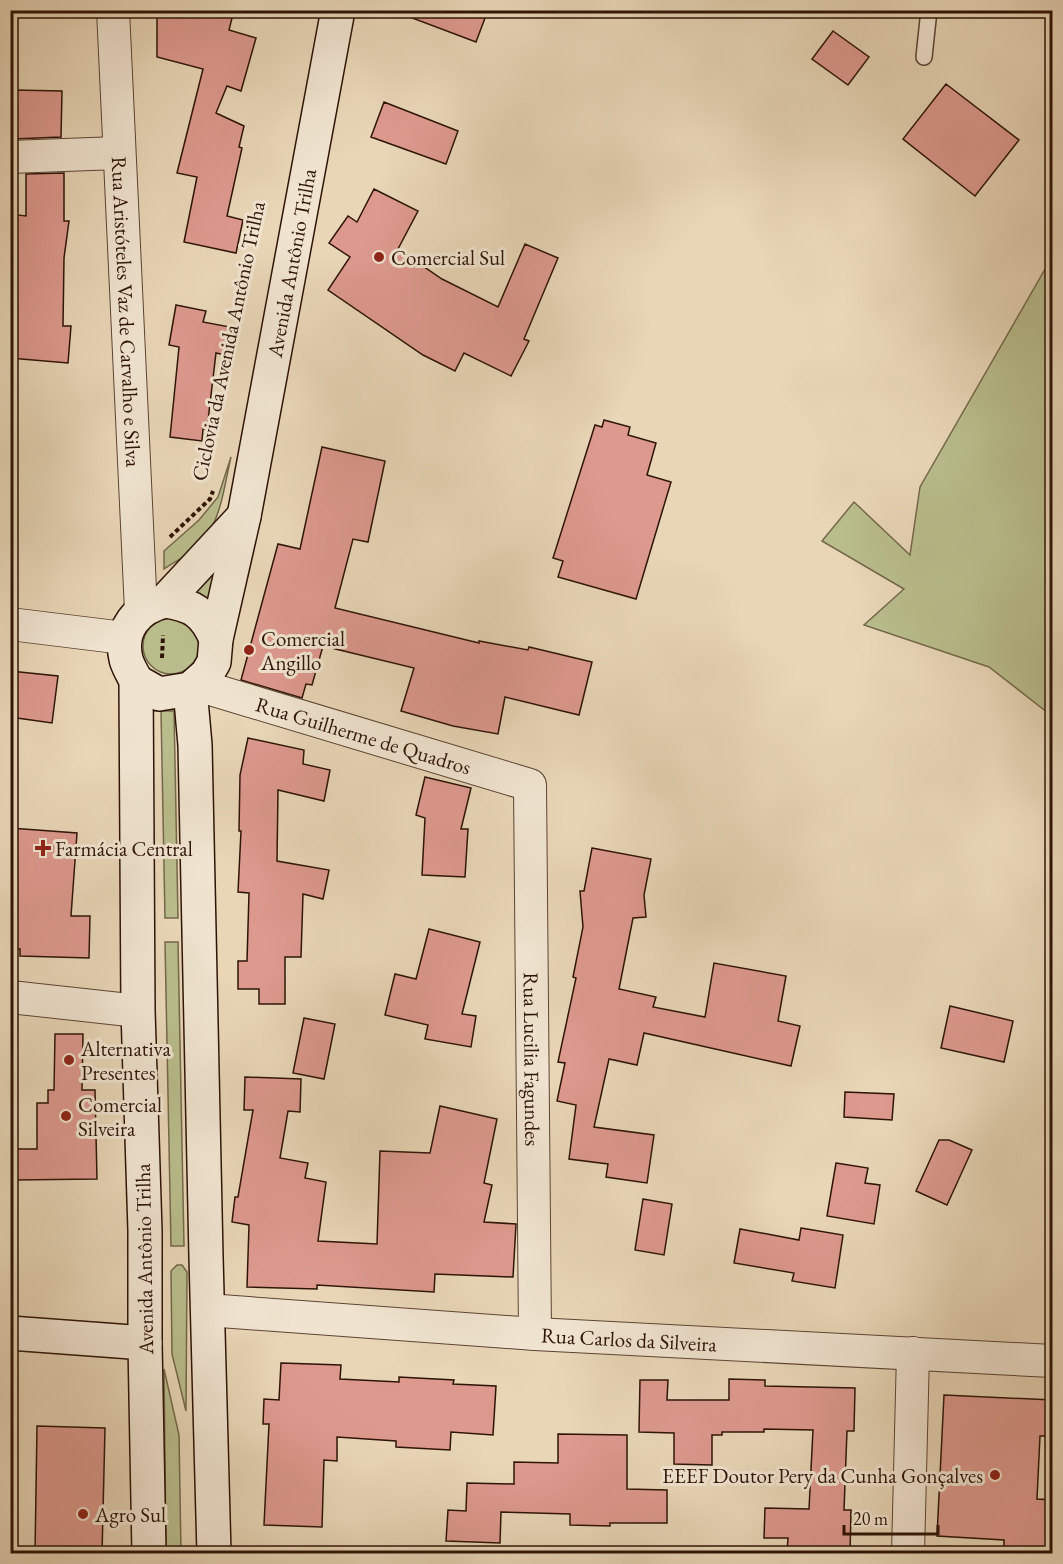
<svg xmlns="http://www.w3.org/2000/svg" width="1063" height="1564" viewBox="0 0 1063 1564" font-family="'EB Garamond',serif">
	<rect width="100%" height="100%" fill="#e8d6b7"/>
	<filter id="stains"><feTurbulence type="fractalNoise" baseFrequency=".00333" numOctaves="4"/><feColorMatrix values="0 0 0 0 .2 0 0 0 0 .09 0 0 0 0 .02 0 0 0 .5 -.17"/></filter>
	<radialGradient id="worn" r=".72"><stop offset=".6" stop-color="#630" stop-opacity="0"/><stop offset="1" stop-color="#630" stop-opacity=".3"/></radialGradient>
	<!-- green -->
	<path fill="#b9bd8c" stroke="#74684a" stroke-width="1.5" d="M1052,257V716L989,667L864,625L904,589L822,541L854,502L910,555L920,487Z
		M231,457C225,482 222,512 208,534C199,550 179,559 164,569V551L199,520L218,497Z
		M218,557L215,610L184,590Z
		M143 646a28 28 0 1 1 56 0a28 28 0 1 1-56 0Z
		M161,711H174L178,918H165Z
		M165,942H178L184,1246H171Z
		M177,1265H182L187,1272L186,1411L172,1354L171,1271Z
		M164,1369L179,1435L181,1553H166Z
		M939,1546L992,1549V1553H938Z"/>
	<!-- building -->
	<path fill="#dd998e" stroke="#2e1407" stroke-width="1.5" d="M157,10H234L229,30L256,38L241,91L227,86L216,113L244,126L239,147L242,148L227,216L243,220L236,253L184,242L197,177L177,173L203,69L157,57Z
		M399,10H488L476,42L399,13Z
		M833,31L869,57L848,85L812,59Z
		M946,84L1019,140L975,196L903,139Z
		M14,90L62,91L61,137L13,139Z
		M384,102L458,131L446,164L371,137Z
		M64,173V221H69L64,258L63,326H71L68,363L10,358V321H16L17,249L10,248V214L26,216V174Z
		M374,189L418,211L398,249L442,279L498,307L525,244L558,258L524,339L529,341L511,376L464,353L455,371L423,355L328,290L350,257L329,243L348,216L357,222Z
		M176,305L206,311L203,322L230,327L225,355L216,353L207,429H203L202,441L170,437L179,347L169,345Z
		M604,420L630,427L628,435L656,443L647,475L671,482L636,599L558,577L563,561L553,558L595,425L602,427Z
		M322,447L385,461L368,542L353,539L335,608L479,643V641L528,650L529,647L592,662L579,715L505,697L498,734L453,726L401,711L414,668L323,646L312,685L306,684L302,698L241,680L278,544L300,549Z
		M10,671L58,676L52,723L10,717Z
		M248,738L304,750L303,764L330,770L324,801L278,790L277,861L329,870L323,899L303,894L301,957H285V1004H259V989H238V961H247L249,893L238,892L241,831H239L240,775Z
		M425,777L471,788L461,829H468L465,877L422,875L425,818L416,815Z
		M10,828L77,833L71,916H90L89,958L20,956V949H10Z
		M592,848L651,859L644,895L646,917L633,918L619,989L656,997L653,1007L705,1017L714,963L786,976L778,1021L800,1026L791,1066L644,1033L637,1065L609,1059L594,1127L654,1135L647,1183L606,1177L608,1164L569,1159L576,1105L557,1101L565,1063L558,1062L576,978L573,977L583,927L580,891H584Z
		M429,929L480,942L462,1014L476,1016L471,1047L425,1039L428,1025L385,1015L395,974L416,979Z
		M950,1006L1013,1021L1004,1062L941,1048Z
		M304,1018L335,1024L324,1079L293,1073Z
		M55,1034H83L82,1090H95L97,1179L13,1180L15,1149H37V1103H48V1090H54Z
		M245,1077L301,1079L300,1112L288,1111L280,1158L308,1163L305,1178L326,1182L318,1241L377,1244L380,1151L430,1153L440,1106L497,1119L484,1183L492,1185L484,1222L516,1224L513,1277L435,1274L434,1292L317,1285V1289L247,1287L249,1225L232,1222L235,1197H238L253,1110H244Z
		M845,1092L894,1094L892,1120L844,1117Z
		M939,1140H949L972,1150L947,1205L916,1191Z
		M836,1163L868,1168L865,1183L880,1185L874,1224L827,1216Z
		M643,1199L672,1204L664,1255L635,1250Z
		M801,1228L843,1235L835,1288L792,1281L794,1273L734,1263L740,1229L799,1240Z
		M281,1363L341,1365L340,1379L399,1382V1377L454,1380L453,1384L496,1386L493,1435L451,1432L450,1450L396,1447V1441L337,1437V1461L324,1460L322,1527L264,1525L269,1424H263L264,1399L279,1400Z
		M729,1379L765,1380V1386L855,1388L854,1431H847L844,1510H851L850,1554L787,1552L788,1538H764L765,1508L809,1509L813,1430L764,1429V1432H722V1435H712V1465L674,1464V1433L639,1432L640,1380H668L667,1400H729Z
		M944,1395L1053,1400V1436H1040L1037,1499L1053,1500V1554H1004V1540L937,1536Z
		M37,1426L105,1428L102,1554H35Z
		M558,1434L627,1435V1489L667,1490V1523H610V1526L570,1525V1514L501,1512L500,1543L446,1541L448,1510L466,1511L467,1483L514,1484V1462L558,1463Z"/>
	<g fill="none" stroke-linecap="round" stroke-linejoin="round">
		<defs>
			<path id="lane" d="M924,57L929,10"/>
			<g id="street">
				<path id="s1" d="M113,10L141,611"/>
				<path d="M10,157L118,153"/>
				<path d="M10,624L124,638"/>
				<path id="s2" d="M197,685L530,785L535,1334"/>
				<path d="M10,997L138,1011"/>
				<path id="s3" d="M207,1310L535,1334L1052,1361"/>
				<path d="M908,1554L913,1353"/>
			</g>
			<g id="secondary">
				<path d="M165,601C193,605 205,613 216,639"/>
				<path id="s4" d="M136,681L159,694L190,689L207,674L214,662L216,639L244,516L338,10"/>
				<path d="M190,689L195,745L206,1257L214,1554"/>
				<path d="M10,1333L145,1343"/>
				<path d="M149,1554L145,1343V1231L138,1011L136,681C133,674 128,667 126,659C119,629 137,608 165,601L244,516"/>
			</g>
		</defs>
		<!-- lane casing -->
		<use href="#lane" stroke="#5c4433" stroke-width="18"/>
		<!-- street casing -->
		<use href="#street" stroke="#5c4433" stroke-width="34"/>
		<!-- secondary casing -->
		<use href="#secondary" stroke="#2e1407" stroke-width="36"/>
		<!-- path -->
		<path stroke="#2e1407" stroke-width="4" stroke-dasharray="4.5 3" stroke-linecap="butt" d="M170,537L210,499L213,491
			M162,658L163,635"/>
		<!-- lane -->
		<use href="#lane" stroke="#f0e4d0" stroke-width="15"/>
		<!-- street -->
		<use href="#street" stroke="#f0e4d0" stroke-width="32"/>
		<!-- secondary -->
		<use href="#secondary" stroke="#f0e4d0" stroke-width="33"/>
	</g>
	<!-- markers -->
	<g fill="#8f2418" stroke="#f0e4d0" stroke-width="2">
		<circle cx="379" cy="257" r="6"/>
		<circle cx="249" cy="650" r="6"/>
		<path d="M40 839h6v6h6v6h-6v6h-6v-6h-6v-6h6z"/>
		<circle cx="69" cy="1060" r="6"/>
		<circle cx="66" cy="1116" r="6"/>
		<circle cx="995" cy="1475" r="6"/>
		<circle cx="83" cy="1514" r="6"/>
	</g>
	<g text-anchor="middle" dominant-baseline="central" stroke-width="6" stroke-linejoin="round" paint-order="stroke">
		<!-- poi labels -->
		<g font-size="21" fill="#2e1407" stroke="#f0e4d0" text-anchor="start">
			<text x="391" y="257">Comercial Sul</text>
			<text x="261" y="638">Comercial<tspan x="261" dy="24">Angillo</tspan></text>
			<text x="55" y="848">Farmácia Central</text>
			<text x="81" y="1048">Alternativa<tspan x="81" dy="24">Presentes</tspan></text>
			<text x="78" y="1104">Comercial<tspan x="78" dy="24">Silveira</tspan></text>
			<text x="983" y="1475" text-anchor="end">EEEF Doutor Pery da Cunha Gonçalves</text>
			<text x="95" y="1514">Agro Sul</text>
		</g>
		<!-- street labels -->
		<g font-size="21" fill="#2e1407" stroke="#f0e4d0">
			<text stroke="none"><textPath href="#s4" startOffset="501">Avenida Antônio Trilha</textPath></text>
			<text stroke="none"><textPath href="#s1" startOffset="302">Rua Aristóteles Vaz de Carvalho e Silva</textPath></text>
			<text transform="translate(228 341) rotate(-78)">Ciclovia da Avenida Antônio Trilha</text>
			<text stroke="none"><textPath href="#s2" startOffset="174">Rua Guilherme de Quadros</textPath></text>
			<text stroke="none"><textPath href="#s2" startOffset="622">Rua Lucilia Fagundes</textPath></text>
			<text transform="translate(144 1259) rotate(-91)">Avenida Antônio Trilha</text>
			<text stroke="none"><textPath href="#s3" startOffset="423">Rua Carlos da Silveira</textPath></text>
		</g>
	</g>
	<!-- margin -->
	<rect width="1063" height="1564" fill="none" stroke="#e8d6b7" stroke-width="36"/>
	<rect x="12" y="12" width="1039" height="1540" fill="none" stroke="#2e1407" stroke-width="3"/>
	<rect x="18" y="18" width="1027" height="1528" fill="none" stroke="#2e1407" stroke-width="1.5"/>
	<!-- scale -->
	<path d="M844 1525v9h94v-9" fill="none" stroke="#2e1407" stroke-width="3"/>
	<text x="853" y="1525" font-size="18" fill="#2e1407" stroke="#f0e4d0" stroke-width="4.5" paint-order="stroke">20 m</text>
	<rect width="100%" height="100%" filter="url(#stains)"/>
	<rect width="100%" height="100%" fill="url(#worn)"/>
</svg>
